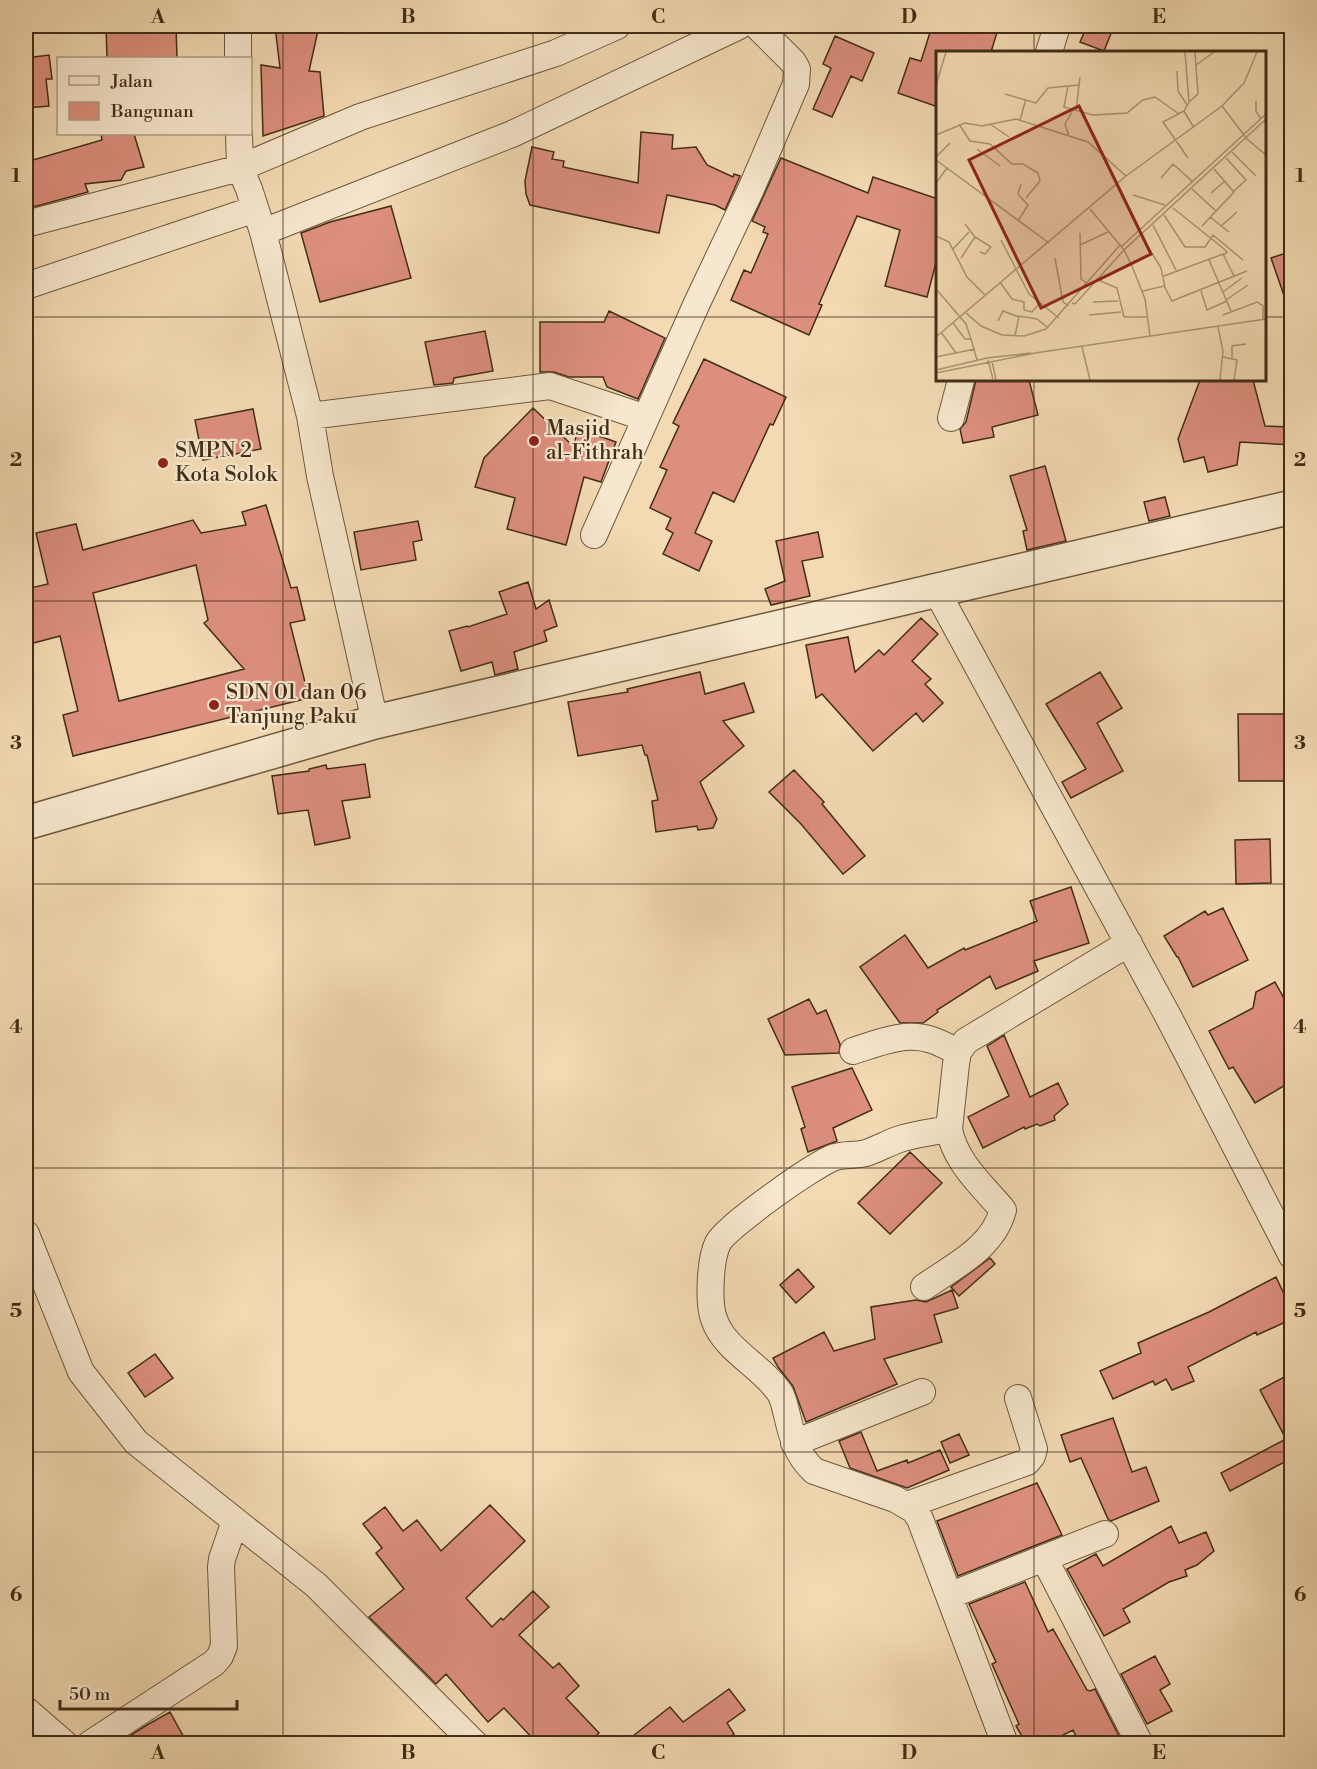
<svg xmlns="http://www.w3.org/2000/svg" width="1317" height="1769" viewBox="0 0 1317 1769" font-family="'Libre Bodoni',serif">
	<rect width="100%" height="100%" fill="#f3dab3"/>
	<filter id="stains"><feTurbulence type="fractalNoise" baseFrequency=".00333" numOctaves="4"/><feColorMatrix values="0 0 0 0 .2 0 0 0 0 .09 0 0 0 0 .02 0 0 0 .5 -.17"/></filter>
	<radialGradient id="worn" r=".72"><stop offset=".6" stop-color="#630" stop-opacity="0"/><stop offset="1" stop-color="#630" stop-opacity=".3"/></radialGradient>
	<!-- building -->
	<path fill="#dd8f7e" stroke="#422d16" stroke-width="1.5" fill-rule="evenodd" d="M106,26H176L177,58H107Z
		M275,26H319L309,71L320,72L324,116L263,136L261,65L280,68Z
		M932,26H999L991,52H938V107L898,93L910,58L921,61Z
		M1087,26H1114L1104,51L1080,42Z
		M835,36L874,53L862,81L851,76L832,117L813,109L831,68L823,64Z
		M49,55L52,79H46L49,106L26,108V58Z
		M641,132L673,135L672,149L696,147L707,165L733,177L734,174L740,176L725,210L715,205L667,195L659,233L530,205L526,194L525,181L532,147L554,152L552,159L564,161L563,167L638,183Z
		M101,134H134L144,167L126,171L121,180L85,184L88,192L26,209V162L102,140Z
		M781,158L868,193L873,177L938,199V255L927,297L885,286L900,230L857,216L819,304L822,305L809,335L731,300L744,270L751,273L768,234L763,232L765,227L752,221Z
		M391,206L411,278L320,302L301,233L330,222Z
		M1292,251V309L1289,310L1271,258Z
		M609,311L665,338L638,399L607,387L603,377H569L554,372H540V322H604Z
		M485,331L493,371L454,378L453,383L434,385L425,342Z
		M704,359L786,397L773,425L770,424L734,502L713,492L695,533L712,541L699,571L663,554L673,533L666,529L671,518L650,508L667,470L660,467L679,426L673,423Z
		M976,380H1029L1038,415L992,427L994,437L963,443L960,429L966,422Z
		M1200,380H1253L1265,426L1292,427V445L1240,442L1237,465L1208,472L1204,457L1184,462L1178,439Z
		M533,408L573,446L579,429L616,442L601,482L584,477L566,545L507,529L515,498L475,487L484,458Z
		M253,409L261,449L203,460L195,420Z
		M1045,466L1066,541L1027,550L1023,531L1027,530L1010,476Z
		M1165,497L1170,516L1149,521L1144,502Z
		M266,505L291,588L297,587L305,620L290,623L309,698L73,756L63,715L78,711L60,636L26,645V589L48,584L36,533L76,524L83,550L193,520L201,533L246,525L242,512ZM196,565L208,620L204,623L244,669L119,701L93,593Z
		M418,521L422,540L413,542L416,560L361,570L354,532Z
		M818,532L823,557L802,561L810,596L771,605L765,589L785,581L776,541Z
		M528,582L536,609L549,600L557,626L544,631L547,641L514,652L518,669L495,675L492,662L461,671L449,631L467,626L468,627L507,614L499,592Z
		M921,618L938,634L912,661L931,679L925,684L943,703L923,722L916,713L873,751L822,694L816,698L806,645L848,637L855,672L879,650L884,655Z
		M700,672L705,694L744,683L754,712L723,721L744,746L700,782L717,819L713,828L698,830L697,826L656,832L652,801L658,800L647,755H645L642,745L578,756L568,702L628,692L627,689Z
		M1100,672L1122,708L1097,723L1123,771L1071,798L1062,782L1086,769L1046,704Z
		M1238,714H1288L1292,726V781H1239Z
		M365,764L370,797L342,801L350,838L315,845L308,810L278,814L272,776L309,771V769L326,765L327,769Z
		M794,770L824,802L822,804L865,856L843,874L801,824L769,792Z
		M1270,839L1271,883L1236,884L1235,840Z
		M1071,887L1089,943L1034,961L1038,971L996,989L990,976L937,1010L938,1012L923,1023H900L860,967L905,935L928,968L964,948L965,950L1037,921L1030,901Z
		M1223,908L1248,960L1193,987L1178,957H1177L1164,936L1205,911L1208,915Z
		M1275,982L1292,1013V1081L1255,1103L1233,1067L1229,1069L1209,1031L1253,1008L1256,992Z
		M809,999L817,1014L826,1010L840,1044L839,1053L785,1055L768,1019Z
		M1004,1035L1030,1097L1058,1083L1068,1104L1054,1116L1055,1120L1040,1126L1037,1124L1025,1129L1024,1127L983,1148L968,1117L1009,1096L987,1046Z
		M852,1068L872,1110L833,1128L837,1141L808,1152L801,1129L805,1127L792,1087Z
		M910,1152L942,1183L890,1234L858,1203Z
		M990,1258L995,1264L959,1296L951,1287Z
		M798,1269L814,1287L796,1303L780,1285Z
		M1276,1277L1292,1311V1319L1257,1335L1256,1332L1188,1367L1194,1381L1172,1390L1166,1379L1155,1385L1153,1381L1113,1399L1100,1371L1141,1353L1138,1343L1209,1312Z
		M952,1290L958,1308L934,1315L942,1342L884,1359L897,1384L806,1422L793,1386L778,1367L773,1358L824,1332L834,1351L875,1339L871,1307L916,1300L926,1302Z
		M155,1354L173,1378L145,1397L128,1373Z
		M1292,1373V1458L1230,1491L1221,1473L1286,1439L1260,1390Z
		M1113,1418L1132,1472L1146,1467L1159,1501L1111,1521L1108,1519L1081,1458L1070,1462L1061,1435Z
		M861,1432L877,1471L907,1460L908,1463L940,1450L949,1470L907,1488L850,1468L839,1441Z
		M959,1434L969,1455L950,1463L941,1442Z
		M1037,1483L1062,1535L958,1576L937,1521Z
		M490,1505L525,1541L466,1598L492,1627L501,1618L503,1620L533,1591L549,1607L519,1635L553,1668L559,1663L579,1686L566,1698L599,1733L588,1743H537L504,1708L488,1722L446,1674L436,1684L369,1617L404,1589L376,1553L382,1548L363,1524L385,1507L403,1531L417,1520L441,1551Z
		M1171,1526L1179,1543L1206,1532L1214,1551L1197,1565L1185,1570L1187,1576L1169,1582L1123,1609L1130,1622L1104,1636L1067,1569L1096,1554L1103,1566Z
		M1025,1582L1048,1632L1053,1629L1087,1690L1090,1691L1095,1689L1120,1738L1109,1743H1079L1073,1730L1047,1743H1026L1016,1726L1019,1724L992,1664L996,1662L969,1604Z
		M1155,1656L1170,1684L1160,1690L1172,1711L1147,1724L1121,1674Z
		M729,1689L745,1710L727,1723L734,1734L721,1743H624L670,1707L683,1722Z
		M170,1712L187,1743H118L147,1725Z"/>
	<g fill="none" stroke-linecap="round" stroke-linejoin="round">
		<defs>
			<path id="minor" d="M238,26V58
				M1049,52L1057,26
				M239,134L240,168L249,189L263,232L310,416L320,476L375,722
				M26,224L240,168L360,117L556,53L617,26
				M263,232L512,134L739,26
				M26,286L255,209
				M310,416L550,386L646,418
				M951,418L961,380
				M594,535L697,303L751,189L796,84L797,69L793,62L757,26
				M936,590L1168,1016L1292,1256
				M853,1051C878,1043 905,1031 932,1040C941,1043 950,1048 958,1052
				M949,1129C933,1132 916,1134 900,1139C888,1143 878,1149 866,1153C855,1156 845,1154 835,1157C816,1163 726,1227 718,1243C710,1259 708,1303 714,1319C724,1350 762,1366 780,1393C784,1400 785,1408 787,1415C792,1437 797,1455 814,1471L895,1499L914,1510L920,1519L1005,1744
				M26,1234L81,1372L136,1442L316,1585L475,1744
				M924,1287C954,1266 993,1248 1003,1210C982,1185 955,1162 949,1129L956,1064L958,1052L966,1041L1129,943
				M794,1443L922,1392
				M907,1505L1027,1462L1032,1456L1034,1449L1018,1398
				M1044,1558L1140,1744
				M951,1595L1105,1534
				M26,1710L65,1744
				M90,1744L214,1663L220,1656L224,1646L221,1567L222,1559L235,1521"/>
			<path id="tertiary" d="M26,823L375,722L1292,507"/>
		</defs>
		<!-- minor casing -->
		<use href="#minor" stroke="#6e583d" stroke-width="28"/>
		<!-- tertiary casing -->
		<use href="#tertiary" stroke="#6e583d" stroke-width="36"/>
		<!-- minor -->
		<use href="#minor" stroke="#f7e7ce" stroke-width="26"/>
		<!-- tertiary -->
		<use href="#tertiary" stroke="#f7e7ce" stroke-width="33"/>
	</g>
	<!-- grid -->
	<path fill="none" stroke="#422d16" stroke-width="1.5" stroke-opacity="0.55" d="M283,26V1744M533,26V1744M784,26V1744M1034,26V52M26,317H938M1264,317H1292M1034,380V1744M26,601H1292M26,884H1292M26,1168H1292M26,1452H1292"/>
	<!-- markers -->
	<g fill="#8f2418" stroke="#f7e7ce" stroke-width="2">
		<circle cx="534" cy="441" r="6"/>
		<circle cx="163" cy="463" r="6"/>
		<circle cx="214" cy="705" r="6"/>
	</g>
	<g text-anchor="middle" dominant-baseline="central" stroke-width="4.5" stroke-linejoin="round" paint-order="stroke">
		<!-- poi labels -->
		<g font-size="21" fill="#422d16" stroke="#f7e7ce" text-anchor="start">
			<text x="546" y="429">Masjid<tspan x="546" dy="24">al-Fithrah</tspan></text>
			<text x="175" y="451">SMPN 2<tspan x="175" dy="24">Kota Solok</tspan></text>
			<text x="226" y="693">SDN 01 dan 06<tspan x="226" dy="24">Tanjung Paku</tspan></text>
		</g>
	</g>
	<!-- overview -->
	<g transform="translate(936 51)">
		<rect width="330" height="330" fill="#f3dab3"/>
		<path fill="none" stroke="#ac9574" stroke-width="1.5" d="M249,1L253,51L248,60L227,71L252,107M260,14L278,1M241,20L242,40L251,54M0,34L10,1M132,35L128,56L157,64L191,62L207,49L219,46L243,63M69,43L100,52L112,37L143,34M320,50V60L325,68M253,51L262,43L259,1M286,55L311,88L330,104M140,60L144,26M248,60L258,77M84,69L90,48M23,73L34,90L54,93L76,113H87L102,122L104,130L90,147M54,73L73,86M0,84L29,72L46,75L80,68L152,91L190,125M133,85L129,73L137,59M41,98L64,115M296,101L320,125M0,106L14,92M290,107L310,129L298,140M0,109L113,192M225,127L237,113L257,131M0,132L11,117M256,138L280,160M275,142L289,130M197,144L229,154M237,157L287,197L291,201L288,204M154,158L188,199L196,215L209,248L214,285M228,164L249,196H269L277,184L307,209M274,166L293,181M82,170L92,154L82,143L85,133M217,174L241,221M266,175L298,141L278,118M285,175L301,161M144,182L145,228L151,232M205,184L225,217L229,236M0,185L13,191L31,226L49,244M39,186L55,196L49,203L44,201M65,189L93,243L123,267M144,194L172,181M185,196L330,63M17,198L33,181M25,207L39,186L29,173M119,207L127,251L133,255M273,209L295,260M228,225L287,203L298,225M160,228L181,237L188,266H211M64,231L76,248L88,251V259L96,261L103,253M0,238L30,273L35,288M207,240L228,235L236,250L311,220M265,240L271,259L291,250M287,241L306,227M290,249L312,234M157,251L182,250M136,252L139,253L188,199L330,68M30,262L45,275L66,284L88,285L110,278L184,194M153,264L185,261M287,264L321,251L327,255V268M62,270L67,260L83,266M17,272L29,288H35L41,309M282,276L287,300L284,329M5,281L20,302M79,285L83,265L101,268L111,276M0,286L190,125L286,55L308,32L321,1M146,296L154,329M0,306L39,298M287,306L301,309L298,329M296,307V295L310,293M52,309L57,328M56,310L60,329M0,319L51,307L95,302M0,322L99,302L330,268"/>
		<path fill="#8f2418" fill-opacity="0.15" stroke="#8f2418" stroke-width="3" d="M143,55L215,203L105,257L33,109Z"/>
		<rect width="330" height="330" fill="none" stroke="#422d16" stroke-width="3"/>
	</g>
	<!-- margin -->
	<rect width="1317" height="1769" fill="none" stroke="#f3dab3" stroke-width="66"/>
	<!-- legend -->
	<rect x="57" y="57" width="195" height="78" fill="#f7e7ce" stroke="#af9d84" stroke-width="1.5"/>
	<rect x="69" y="76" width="30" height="9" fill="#f7e7ce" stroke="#af9d84" stroke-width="1.5"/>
	<text x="111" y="87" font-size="18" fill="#422d16">Jalan</text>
	<rect x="69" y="102" width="30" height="18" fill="#dd8f7e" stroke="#af9d84" stroke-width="1.5"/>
	<text x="111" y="117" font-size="18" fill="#422d16">Bangunan</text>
	<!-- scale -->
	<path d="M60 1700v9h177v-9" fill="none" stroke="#422d16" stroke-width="3"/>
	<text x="69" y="1700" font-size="18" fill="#422d16" stroke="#f7e7ce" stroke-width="4.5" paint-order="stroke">50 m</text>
	<rect x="33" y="33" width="1251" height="1703" fill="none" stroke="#422d16" stroke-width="2"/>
	<g font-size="20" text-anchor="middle" font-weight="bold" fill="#422d16">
		<text x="158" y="23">A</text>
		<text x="408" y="23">B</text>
		<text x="658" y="23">C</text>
		<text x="909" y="23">D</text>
		<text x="1159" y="23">E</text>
		<text x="16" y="182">1</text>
		<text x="1300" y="182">1</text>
		<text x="16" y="466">2</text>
		<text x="1300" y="466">2</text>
		<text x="16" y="749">3</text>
		<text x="1300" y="749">3</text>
		<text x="16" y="1033">4</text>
		<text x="1300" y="1033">4</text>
		<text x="16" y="1317">5</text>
		<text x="1300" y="1317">5</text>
		<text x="16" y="1601">6</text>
		<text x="1300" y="1601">6</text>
		<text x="158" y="1759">A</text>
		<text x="408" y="1759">B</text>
		<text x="658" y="1759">C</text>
		<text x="909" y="1759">D</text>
		<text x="1159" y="1759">E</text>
	</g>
	<rect width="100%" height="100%" filter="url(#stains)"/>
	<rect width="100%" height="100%" fill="url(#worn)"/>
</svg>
